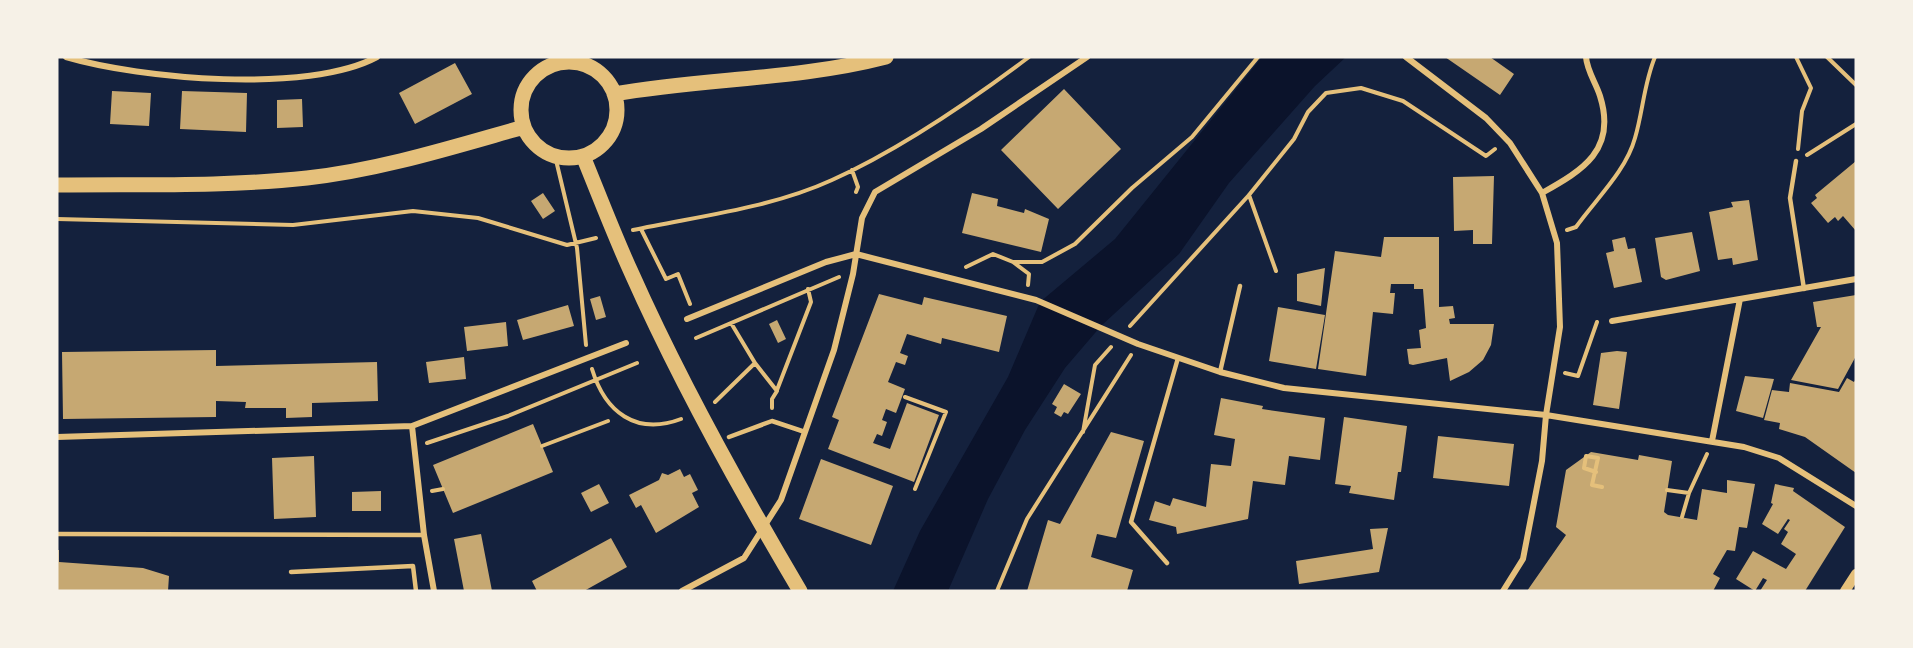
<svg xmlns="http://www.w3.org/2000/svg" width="1913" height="648" viewBox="0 0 1913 648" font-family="'Playfair Display',serif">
	<rect width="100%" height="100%" fill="#14213d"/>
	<!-- water -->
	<path fill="#0b132b" d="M1262,57H1346L1315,86L1229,183L1179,254L1101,326L1065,368L1025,430L988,499L948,591H893L920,531L1008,377L1040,302L1115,239Z"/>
	<!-- building -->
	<path fill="#c6a872" d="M1445,57H1490L1514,74L1500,95Z
		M455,63L472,94L415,124L399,93Z
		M1064,89L1121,149L1058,209L1001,150Z
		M112,91L151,93L149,126L110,124Z
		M182,91L247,93L246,132L180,129Z
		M302,99L303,127L277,128V100Z
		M1856,161V231L1843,216L1838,221L1835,217L1828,223L1811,203L1817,198L1815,195Z
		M1494,176L1492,244H1473V230L1454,231L1453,177Z
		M543,193L555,211L543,219L531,201Z
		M972,193L998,199L997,206L1024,213L1025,209L1049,219L1041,252L962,233Z
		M1749,200L1758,260L1733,265L1732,258L1718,260L1709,212L1733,207L1731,202Z
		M1692,232L1700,271L1666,280L1661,277L1655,238Z
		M1384,237H1439V307L1453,306L1455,318L1449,319L1450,324H1494L1491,345L1483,360L1469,372L1450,381L1447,358L1413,365L1409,364L1407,349L1421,348L1419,330L1426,328L1423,289H1414V284H1391L1390,293H1395L1393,314L1373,312L1366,376L1318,369L1335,251L1381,257Z
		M1625,237L1628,249L1635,248L1642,282L1614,288L1606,253L1614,251L1612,240Z
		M1325,268L1321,306L1297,301V274Z
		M879,294L922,305L924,297L1007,316L999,352L942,338L941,344L907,334L900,353L908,356L905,365L896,362L888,382L905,389L896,413L886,409L882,420L887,422L882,436L877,434L873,443L890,449L907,403L939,415L914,482L828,449L839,420L832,417Z
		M1856,295V356L1838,389L1791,380L1821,327H1817L1813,302Z
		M600,296L606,317L596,320L590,299Z
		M568,305L574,326L523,340L517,320Z
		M1278,307L1325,315L1316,369L1269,361Z
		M777,320L786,339L778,343L769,324Z
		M506,322L508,346L467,351L464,327Z
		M216,350V366L377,362L378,401L312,403V417L286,418V408H245L246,402L216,401V417L63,419L62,352Z
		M1617,351L1627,352L1619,409L1593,405L1601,353Z
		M464,357L466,379L429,383L426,362Z
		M1745,376L1774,379L1763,418L1736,411Z
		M1847,378L1854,382L1856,379V473L1805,437L1779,429L1780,423L1764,420L1772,390L1789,392L1790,383L1839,392Z
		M1064,384L1081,394L1068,414L1064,412L1061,417L1054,413L1057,407L1052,404Z
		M1221,398L1263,406L1262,409L1325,418L1320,460L1289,456L1285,485L1253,481L1248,519L1177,534L1176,527L1149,520L1155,501L1170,506L1173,498L1206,507L1211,464L1231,466L1235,439L1214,435Z
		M1344,417L1407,426L1401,472H1398L1394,500L1349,493L1351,486L1335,484Z
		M533,424L553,472L453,513L433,465Z
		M1111,432L1144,441L1116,538L1097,534L1091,557L1133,570L1127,591H1027L1048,520L1060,524Z
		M1438,436L1514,444L1509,486L1433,478Z
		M1591,452L1638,460L1639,455L1672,461L1664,512L1668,515L1697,520L1702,489L1727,493V480L1755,484L1747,528L1739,527L1735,551L1727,550L1713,574L1720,578L1713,591H1527L1566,535L1556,527L1566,470Z
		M314,456L316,517L274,519L272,458Z
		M821,459L893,486L871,545L799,519Z
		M680,469L684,477L690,474L698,490L692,493L699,507L656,533L641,505L636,508L629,495L659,480L662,473L668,475Z
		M599,484L609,503L591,512L581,493Z
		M1775,484L1794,488L1793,491L1845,527L1805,591H1760L1767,580L1763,578L1755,591L1736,579L1753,551L1786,569L1796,554L1781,544L1788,532L1784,529L1790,520L1788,519L1778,534L1762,524L1773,504L1771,503Z
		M381,491V511H352V492Z
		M1388,528L1379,572L1299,584L1296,561L1373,549L1370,529Z
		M481,534L492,591H464L454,539Z
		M611,538L627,567L584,591H537L532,581Z
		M57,550H59V562L143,568L169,576L168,591H57Z"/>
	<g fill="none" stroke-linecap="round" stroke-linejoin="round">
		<!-- path -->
		<path stroke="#e5c07b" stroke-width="4" d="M1796,57L1811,88L1802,111L1798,149
			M1827,57L1856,85
			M1807,155L1856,124
			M555,156L577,248L586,345
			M852,170L858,187L856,192
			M1249,195L1276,271
			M57,219L293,225L413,211L478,218L567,245L596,238
			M641,229L666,279L678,274L690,304
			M633,230C699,216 771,208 832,180C901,149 969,102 1029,57
			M1567,230L1576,227C1596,199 1626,171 1635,138C1643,111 1644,83 1655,57
			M1013,262H1042L1075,244L1132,188L1192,137L1258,57
			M966,267L993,254L1013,262L1029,274L1028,285
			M731,323L755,363L777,391L772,399V408
			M1130,326L1249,195L1294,139L1308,112L1326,93L1361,88L1403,101L1486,156L1495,149
			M696,338L839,277
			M592,369C605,412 636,436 681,419
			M1565,373L1578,376L1597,322
			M777,390L811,302L808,289
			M905,397L946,412L915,489
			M715,402L755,363
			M1083,432L1095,365L1111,347
			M427,443L508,416L637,363
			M542,446L608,421
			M1596,472L1584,468L1586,456L1598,458L1592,485L1602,487
			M1667,490L1689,493
			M432,491L443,489
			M1682,517L1689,493L1707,454
			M997,591L1027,519L1131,355"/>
		<!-- service -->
		<path stroke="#e5c07b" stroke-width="4.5" d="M1796,161L1790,198L1804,289
			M1220,372L1240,286
			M729,437L772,421L805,432
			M57,534L424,535
			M1167,563L1131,522L1178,358
			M291,572L413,566L416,591"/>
		<!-- minor -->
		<path stroke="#e5c07b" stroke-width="6" d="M66,57C141,79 308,94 377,57
			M553,57L555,64
			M1406,57L1486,118L1510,143L1542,193L1557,243L1560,327L1546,415L1542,461L1523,559L1503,591
			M1542,193C1583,170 1617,150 1600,96C1596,83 1587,71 1586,57
			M687,319L826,262L856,254L1036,300L1138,344L1220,372L1284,388L1546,415L1744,447L1779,458L1856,506
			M1612,321L1856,279
			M412,426L424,535L434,591
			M57,437L412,426L626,343
			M1712,441L1740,299
			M682,591L744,558L781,500L834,350L853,274L862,218L875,192L981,129L1087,57"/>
		<!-- tertiary -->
		<path stroke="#e5c07b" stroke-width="10" d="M1845,591L1856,574"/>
		<!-- primary -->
		<path stroke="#e5c07b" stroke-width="15" d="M521 110a48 48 0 1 1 96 0a48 48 0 1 1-96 0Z
			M614,94C704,78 797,80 886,57
			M583,156C599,195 614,235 632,274C680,382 739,488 800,591
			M57,185C140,184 224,187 307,178C380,170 453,147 524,127"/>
	</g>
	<!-- border -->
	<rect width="1913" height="648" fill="none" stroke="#f6f1e7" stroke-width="117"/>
</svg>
